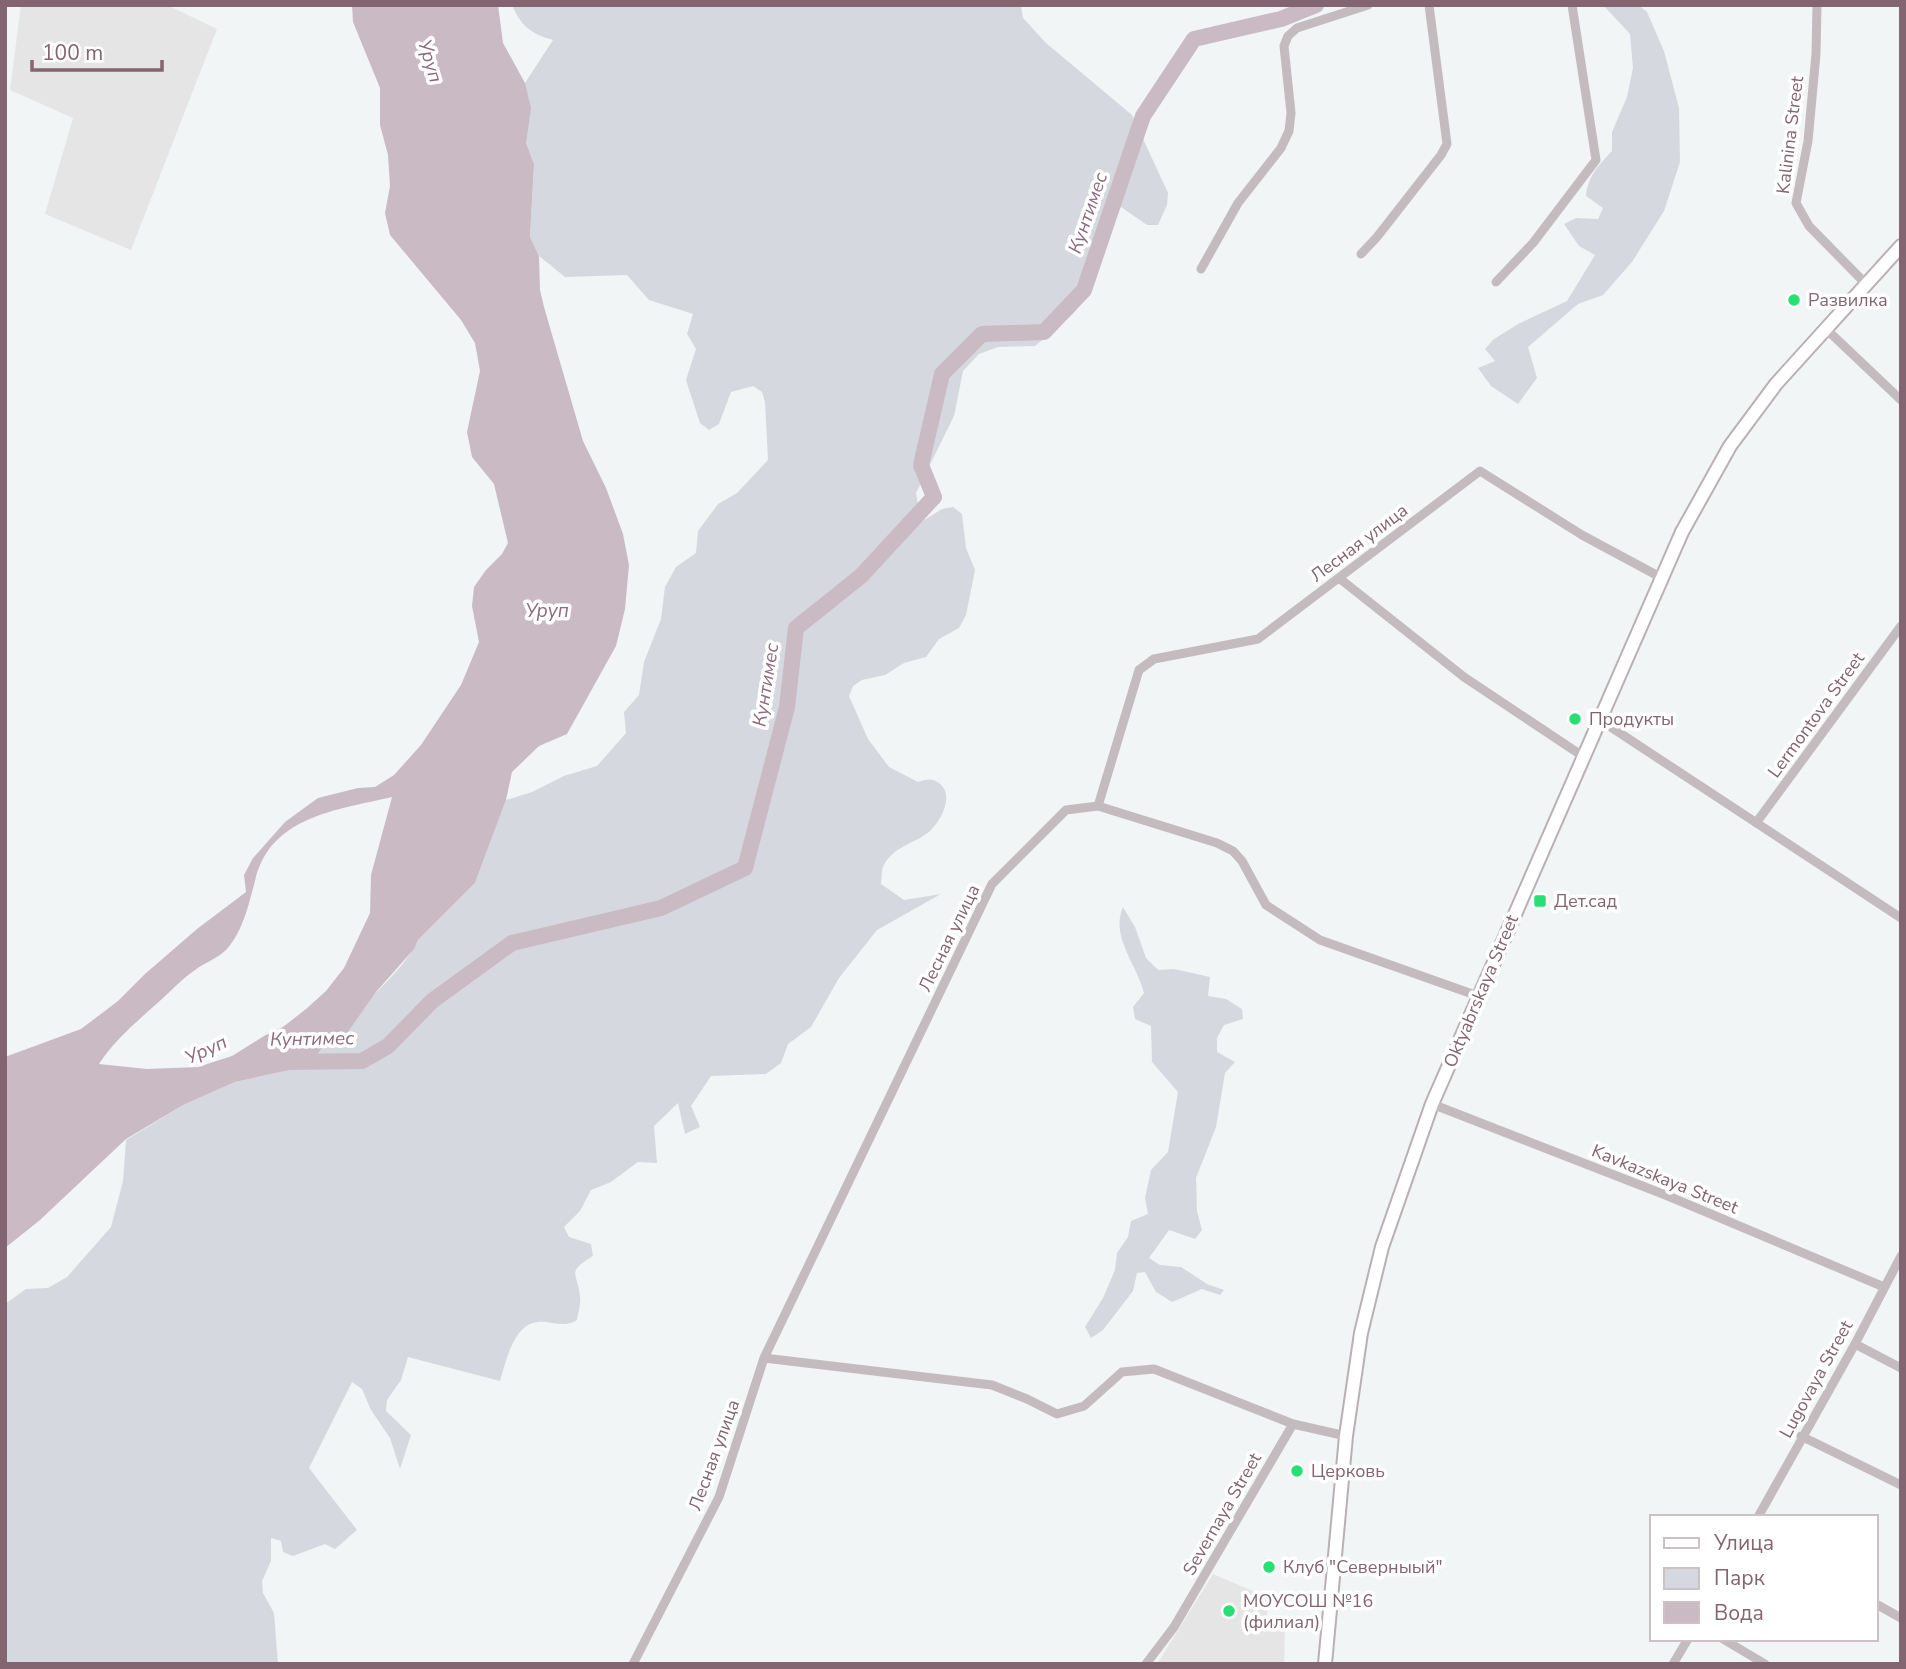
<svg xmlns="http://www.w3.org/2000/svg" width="1906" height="1669" viewBox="0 0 1906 1669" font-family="'Nunito Sans',sans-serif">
	<rect width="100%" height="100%" fill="#f1f5f5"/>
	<!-- built -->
	<path fill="#e5e5e6" d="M21,5H167L217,29L131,250L45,214L73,118L10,90Z
		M1213,1574L1269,1598L1266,1624L1285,1631L1284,1664H1157Z"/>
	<!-- green -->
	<path fill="#d6d8df" d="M512,5H1021L1023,18L1046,43L1132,115L1168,193L1167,205L1158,225H1147L1121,207L1113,215L1096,277L1074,313L1035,346L998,347L979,354L963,371L954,416L916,493L921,522L942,509L953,507L962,514L966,548L975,570L966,615L959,628L939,639L926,657L904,663L885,675L862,680L853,686L849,696L868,739L889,767L918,782C926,779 932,778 939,783C955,795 941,821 930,831C915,844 896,845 885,863C881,868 882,877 881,884L904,900L941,894L877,930L839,978L811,1027L788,1044L781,1063L766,1074L711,1076L691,1106L700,1127L685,1134L678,1103L654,1126L657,1163L638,1162L611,1182L591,1190L580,1211L564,1227L569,1237L591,1244L593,1256C565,1273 578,1272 580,1297C581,1304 578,1313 577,1320C560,1330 549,1318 533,1323C513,1328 505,1364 500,1381L408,1357L401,1380L387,1400L386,1411L411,1435L400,1469L390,1438L371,1410L362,1389L352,1382L309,1468L357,1530L335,1549L325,1544L293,1556L283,1552L281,1541L271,1538V1561L262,1581L263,1593L274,1613L278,1664H5V1304L26,1289L48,1288L67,1277L111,1227L123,1181L126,1140L183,1105L235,1082L308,1066C316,1056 323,1046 331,1037C358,1007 401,975 418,940L475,883L506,800L532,792L564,776L597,766L626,733L624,712L639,695L644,662L661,619L665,587L676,567L696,553L698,531L718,504L737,493L768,460L765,402L762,392L753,386L731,392L719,424L709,430L700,423L686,380L696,349L687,334L693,314L649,300L627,275L565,277L539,256L530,237L534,164L526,143L525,83L553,40C531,34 521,26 512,5Z
		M1603,5H1638L1647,12L1664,51L1679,108L1680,162L1664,211L1632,262L1603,295L1578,304L1528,347L1537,378L1518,404L1491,386L1478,368L1495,361L1485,349L1494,339L1518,324L1567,301L1595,255L1579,246L1564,224L1576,218L1598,219L1603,208L1586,196C1588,176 1598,166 1612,151V132L1627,97L1633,68L1630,34Z
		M1123,907L1135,927L1146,958L1158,970L1174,969L1210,977L1208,996L1226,999L1242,1009L1243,1019L1224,1025L1217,1038V1052L1235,1062L1225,1073L1216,1127L1196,1178L1197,1211L1202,1230L1195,1239L1169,1230L1149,1258L1160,1265L1181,1267L1207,1284L1224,1290L1220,1295L1202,1289L1172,1302L1156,1292L1145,1272L1137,1273L1133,1291L1103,1330L1091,1338L1085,1327L1103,1298L1115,1270L1117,1253L1128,1237L1131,1221L1148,1214L1145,1198L1151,1170L1168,1152L1178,1092L1152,1062L1151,1026L1135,1019L1133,1007L1144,993C1137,964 1110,937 1123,907Z"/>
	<!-- water -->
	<path fill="#cabac3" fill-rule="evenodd" d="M352,5H498L503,43L525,83L531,108L526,143L534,164L530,237L539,256L540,290L544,307L583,441L606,488L623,534L629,565L625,609L616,646L567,734L539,746L512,772L506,800L475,883L418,940L414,949L376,992L342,1040L330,1038L308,1066L235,1082L183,1105L126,1139L40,1220L5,1248V1057L81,1029L118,1001L145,974L197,929L246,892L244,875L253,858L285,822L318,798L358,788L375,787L394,775L421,745L461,685L479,642L472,606L474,587L486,570L502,554L508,543L494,484L472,457L467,432L480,371L475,343L461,320L390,235L385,213L390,186L388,155L380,125V88L353,22ZM392,797L371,875L370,913L344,968L326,991L306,1009L283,1027L264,1036L232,1056L198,1067L147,1069L99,1064C116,1038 140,1019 163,998C173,989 183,978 195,970C204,963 218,958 226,950C243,932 249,903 255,881C270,816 337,810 392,797Z"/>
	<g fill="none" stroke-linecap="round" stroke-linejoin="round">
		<!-- river -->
		<path stroke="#cabac3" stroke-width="16" d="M290,1062L362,1061L388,1046L432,1001L512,943L661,908L745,868L787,707L796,628L861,576L934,497L921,465L942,374L982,334L1044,332L1084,290L1143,116L1194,39L1281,19L1316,5"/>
		<defs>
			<path id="secondary" d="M1325,1664L1346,1436L1361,1333L1382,1247L1432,1104L1682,532L1730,446L1776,384L1901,246"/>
		</defs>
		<!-- secondary casing -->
		<use href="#secondary" stroke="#bab0b4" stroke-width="16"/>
		<!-- street -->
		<path stroke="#c4bbbe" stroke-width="9" d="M1817,5L1816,54L1808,141L1796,203L1809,226L1866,284
			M1361,254L1377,237L1441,155L1447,144L1429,5
			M1201,269L1238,203L1281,148L1289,131L1291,113L1284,46L1288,36L1297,28L1368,5
			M1496,282L1533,243L1596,160L1572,5
			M1825,328L1901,400
			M1339,578L1464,677L1584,757
			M1600,720L1901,918
			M1098,806L1217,843L1233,851L1242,861L1266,905L1320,940L1478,996
			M1756,823L1901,626
			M1432,1104L1668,1196L1884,1287
			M1855,1344L1901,1368
			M764,1358L992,1385L1027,1399L1057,1414L1084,1406L1122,1372L1154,1369L1293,1424
			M1801,1436L1901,1485
			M1758,1517L1855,1344L1901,1256
			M1876,1604L1901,1618
			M1723,1639L1765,1664
			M633,1664L719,1497L764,1358L992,884L1066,810L1098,806L1139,670L1154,659L1258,639L1480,471L1582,535L1662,578
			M1146,1664L1174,1627L1293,1424L1346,1436
			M1673,1664L1688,1639"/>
		<!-- secondary -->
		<use href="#secondary" stroke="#fff" stroke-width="12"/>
	</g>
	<!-- markers -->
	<g fill="#27df72" stroke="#fff" stroke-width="2.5">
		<circle cx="1794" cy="300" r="7"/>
		<circle cx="1575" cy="719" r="7"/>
		<rect x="1533" y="894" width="14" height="14" rx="3.5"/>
		<circle cx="1297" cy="1471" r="7"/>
		<circle cx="1269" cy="1567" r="7"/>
		<circle cx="1229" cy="1611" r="7"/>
	</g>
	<g text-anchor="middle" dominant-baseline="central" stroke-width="7" stroke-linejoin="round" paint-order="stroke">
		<!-- street labels -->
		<g font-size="18" fill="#826570" stroke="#fff">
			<text transform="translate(1790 135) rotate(-83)">Kalinina Street</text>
			<text transform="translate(1359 543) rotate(-37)">Лесная улица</text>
			<text transform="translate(1816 715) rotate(-54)">Lermontova Street</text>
			<text transform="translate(949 938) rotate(-64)">Лесная улица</text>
			<text transform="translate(1481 991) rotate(-67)">Oktyabrskaya Street</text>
			<text transform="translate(1665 1179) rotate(22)">Kavkazskaya Street</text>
			<text transform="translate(1816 1379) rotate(-61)">Lugovaya Street</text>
			<text transform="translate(714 1455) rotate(-70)">Лесная улица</text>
			<text transform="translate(1222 1514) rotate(-60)">Severnaya Street</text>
		</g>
		<!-- poi labels -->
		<g font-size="18" fill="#826570" stroke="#fff" text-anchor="start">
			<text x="1808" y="300">Развилка</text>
			<text x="1589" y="719">Продукты</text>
			<text x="1554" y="901">Дет.сад</text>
			<text x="1311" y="1471">Церковь</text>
			<text x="1283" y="1567">Клуб "Северныый"</text>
			<text x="1243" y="1601">МОУСОШ №16<tspan x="1243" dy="21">(филиал)</tspan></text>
		</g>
		<!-- water labels -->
		<g font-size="19" font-style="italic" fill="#8d6a7d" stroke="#fff">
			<text transform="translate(430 61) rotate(73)">Уруп</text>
			<text transform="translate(1088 213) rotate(-71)">Кунтимес</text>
			<text x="547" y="611">Уруп</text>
			<text transform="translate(766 685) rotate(-81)">Кунтимес</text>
			<text transform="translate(312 1039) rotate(-1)">Кунтимес</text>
			<text transform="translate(206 1050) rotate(-25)">Уруп</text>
		</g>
	</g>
	<!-- border -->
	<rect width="1906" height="1669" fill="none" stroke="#826570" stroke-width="14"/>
	<!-- legend -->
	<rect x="1650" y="1515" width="228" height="126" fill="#ffffff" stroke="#cdc1c6" stroke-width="2"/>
	<rect x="1664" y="1538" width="35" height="10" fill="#ffffff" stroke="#cdc1c6" stroke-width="2"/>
	<text x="1714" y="1550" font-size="21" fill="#826570">Улица</text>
	<rect x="1664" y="1568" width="35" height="21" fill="#d6d8df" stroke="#cdc1c6" stroke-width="2"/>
	<text x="1714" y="1585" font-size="21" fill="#826570">Парк</text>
	<rect x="1664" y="1602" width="35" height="21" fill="#cabac3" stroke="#cdc1c6" stroke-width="2"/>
	<text x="1714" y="1620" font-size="21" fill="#826570">Вода</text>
	<!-- scale -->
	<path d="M32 60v10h130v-10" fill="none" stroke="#826570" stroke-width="3.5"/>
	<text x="42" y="60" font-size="21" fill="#826570" stroke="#ffffff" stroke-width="5" paint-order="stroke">100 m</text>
</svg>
